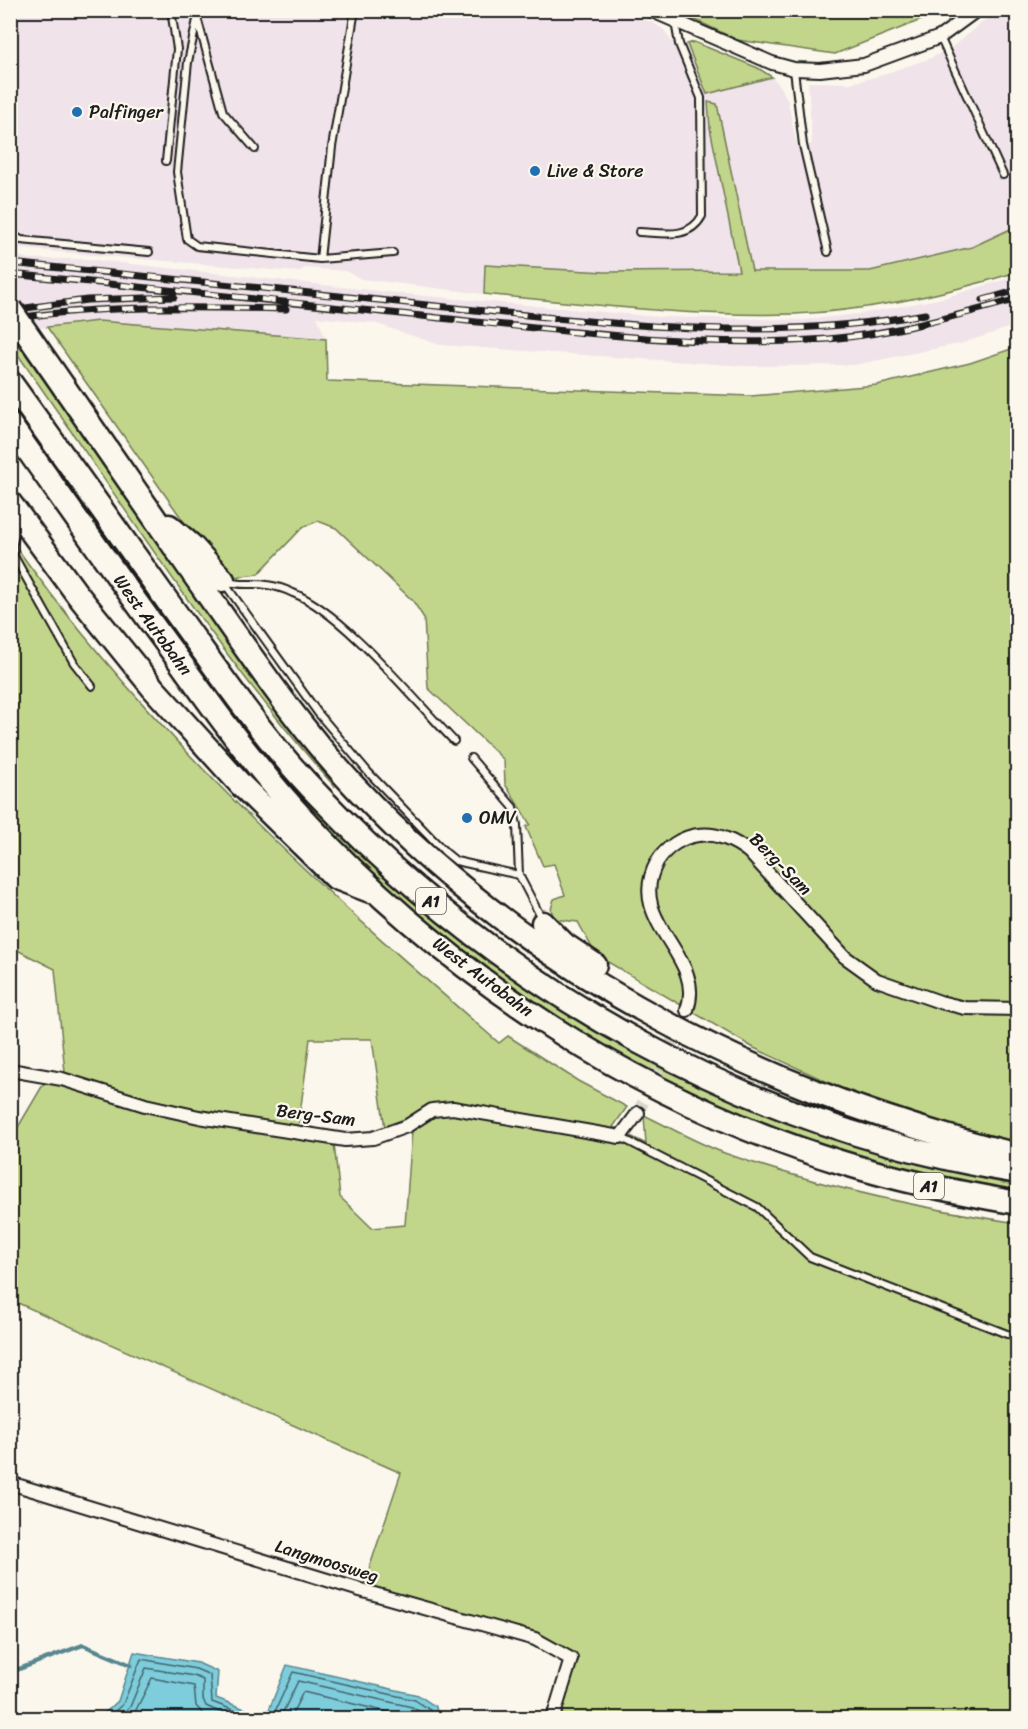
<svg xmlns="http://www.w3.org/2000/svg" width="1028" height="1729" viewBox="0 0 1028 1729" font-family="Sriracha,sans-serif">
	<rect width="100%" height="100%" fill="#fbf7ec"/>
	<filter id="ink" filterUnits="userSpaceOnUse"><feTurbulence type="fractalNoise" baseFrequency=".0167" numOctaves="2"/><feDisplacementMap in="SourceGraphic" scale="12" xChannelSelector="R" yChannelSelector="G"/><feConvolveMatrix kernelMatrix="1 2 1 2 8 2 1 2 1" color-interpolation-filters="sRGB"/></filter>
	<g filter="url(#ink)">
		<!-- built -->
		<path fill="#f0e3e9" d="M10,11H618L652,22L664,30L671,41L687,44L707,93L772,77L781,87L788,102L797,147L812,144L808,82L851,83L875,77L931,58L952,47L996,11H1017V226L972,247L870,271H752L717,105L708,102L710,128L739,271H585L486,265L484,294L362,279L345,271L305,268L299,272L11,248Z
			M11,254L30,259H85L425,296L658,317L804,320L866,313L943,298L1017,276V325L963,343L854,365L745,366L440,345L374,323L317,317L326,339L98,321L11,332Z"/>
		<!-- green -->
		<path fill="#c2d68b" stroke="#6f7954" stroke-width="1.5" fill-rule="evenodd" d="M677,11H944L835,54L737,40Z
			M694,42L758,68L772,77L707,94L687,44Z
			M708,102L717,104L752,271H870L972,247L1017,226V272C945,294 870,311 794,314C691,317 587,304 484,294L485,265L605,272L739,271L710,128Z
			M98,321L326,339L327,381L751,396L877,385L970,363L1017,347V1145L994,1140L843,1089L754,1048L596,955L578,922L554,919L551,909L554,899L565,895L554,864L543,866L526,827L530,824L505,784L504,760L428,688L424,618L413,601L336,528L318,521L303,527L258,574L234,577L201,546L47,327Z
			M10,332L253,679L335,787C213,650 117,494 11,345Z
			M11,540C148,733 320,888 499,1043L508,1036L578,1081L627,1107L613,1127L646,1144L644,1115C671,1128 699,1144 727,1154C822,1187 919,1208 1017,1223V1718H559L561,1701L576,1655L536,1635L363,1587L401,1473L11,1300V1139L44,1083L65,1072L55,969L11,947ZM310,1039H372L385,1128L412,1131L405,1225L372,1228L340,1197L334,1144L298,1128Z
			M124,562C178,637 234,723 298,790C469,972 679,1107 924,1164C955,1171 986,1181 1017,1185V1193C860,1171 704,1105 567,1026C546,1014 527,997 507,983C429,927 354,863 292,790C230,718 176,640 121,563Z"/>
		<!-- water -->
		<path fill="#7ecddc" stroke="#57868f" stroke-width="1.5" d="M134,1652L198,1663L218,1672L216,1698L266,1717L287,1665L418,1695L436,1707L438,1718H99L118,1701Z"/>
		<g fill="none" stroke-linecap="round" stroke-linejoin="round">
			<!-- shore -->
			<path stroke="#436369" stroke-width="1.5" d="M107,1718L123,1704L141,1659L196,1669L210,1675L212,1702L254,1718
				M119,1718L130,1707L146,1668L194,1676L203,1680V1699L206,1706L233,1718
				M132,1718L152,1678L194,1686L196,1706L207,1718
				M272,1718L293,1672L415,1700L430,1710L432,1718
				M280,1718L298,1681L412,1707L423,1714L424,1718
				M290,1718L303,1692L413,1718"/>
			<!-- stream -->
			<path stroke="#57868f" stroke-width="4.5" d="M10,1675L19,1669L83,1645L131,1665"/>
			<!-- street-tunnel -->
			<path stroke="#dad6cd" stroke-width="12" stroke-dasharray="12 6" stroke-linecap="butt" d="M638,1113L687,1010"/>
			<defs>
				<path id="lane" d="M199,10L188,62L177,172L187,239L197,246L320,259L393,253
					M198,21L223,112L255,149
					M940,37L1003,175
					M794,70L803,145L828,252
					M166,161L177,49L171,10
					M639,232C663,233 689,240 702,216L701,98L679,44L675,22
					M10,233L21,240L149,252
					M320,259L332,147L355,10
					M18,522L11,551L74,663L92,686
					M226,581C243,587 252,582 267,585C275,586 285,589 293,593C343,612 415,701 454,741
					M225,584L318,713L368,772L445,852L456,861L519,875L542,919
					M471,758L513,807L517,825L519,875
					M620,1137L757,1207L810,1257L1007,1334L1018,1335"/>
				<path id="street" d="M650,10L772,63L794,69L820,70L864,65L940,37L977,10
					M687,1010C707,955 624,922 657,862C666,847 682,837 698,835C716,832 735,841 749,852L845,957L877,980L940,1002L965,1008L1018,1009
					M10,1070L62,1079L145,1105L199,1117L345,1140L373,1138L407,1126L432,1110L453,1108L620,1137L638,1113
					M10,1483L360,1590L535,1639L571,1659L553,1718"/>
				<path id="highway" d="M10,382C65,458 119,533 173,609C220,674 265,741 321,798C509,994 749,1128 1018,1172
					M64,387C118,465 172,544 227,622C267,679 307,736 355,787C531,975 769,1095 1018,1155
					M10,425C67,505 122,584 180,662C220,718 260,773 307,823C451,978 640,1101 843,1163C901,1181 959,1193 1018,1203
					M10,503L77,594L153,688L241,785L336,878L370,891
					M169,526L192,546L223,580
					M543,923L565,945L595,965"/>
			</defs>
			<!-- lane casing -->
			<use href="#lane" stroke="#1c1c1c" stroke-width="10"/>
			<!-- street casing -->
			<use href="#street" stroke="#1c1c1c" stroke-width="16"/>
			<!-- highway casing -->
			<use href="#highway" stroke="#1c1c1c" stroke-width="27"/>
			<!-- lane -->
			<use href="#lane" stroke="#fbf7ec" stroke-width="6"/>
			<!-- street -->
			<use href="#street" stroke="#fbf7ec" stroke-width="12"/>
			<!-- highway -->
			<use href="#highway" stroke="#fbf7ec" stroke-width="22"/>
			<defs>
				<path id="rail" d="M10,263C159,277 307,293 456,308C615,324 766,343 925,314
					M10,274C144,287 278,301 411,315C549,329 689,349 828,339C892,334 956,316 1018,299
					M983,300L1018,290
					M10,310L87,300L174,297
					M10,319C102,305 193,307 286,309"/>
			</defs>
			<!-- rail casing -->
			<use href="#rail" stroke="#1c1c1c" stroke-width="7"/>
			<!-- rail -->
			<use href="#rail" stroke="#fbf7ec" stroke-width="4.5" stroke-dasharray="14" stroke-linecap="butt"/>
			<defs>
				<path id="highway-bridge" d="M10,309L64,387"/>
			</defs>
			<!-- highway-bridge casing -->
			<use href="#highway-bridge" stroke="#1c1c1c" stroke-width="27" stroke-linecap="butt"/>
			<!-- highway-bridge -->
			<use href="#highway-bridge" stroke="#fbf7ec" stroke-width="22"/>
		</g>
	</g>
	<!-- markers -->
	<g fill="#1f6fb2" stroke="#fbf7ec" stroke-width="2">
		<circle cx="77" cy="112" r="6"/>
		<circle cx="535" cy="171" r="6"/>
		<circle cx="467" cy="818" r="6"/>
	</g>
	<g text-anchor="middle" dominant-baseline="central" stroke-width="4.5" stroke-linejoin="round" paint-order="stroke">
		<!-- shield labels -->
		<g fill="#fbf7ec" stroke="#5f5e5a" stroke-width="1.5">
			<rect x="416" y="888" width="30" height="26" rx="4.5"/>
			<rect x="914" y="1173" width="30" height="26" rx="4.5"/>
		</g>
		<g font-size="16" font-weight="bold" fill="#1c1c1c">
			<text x="431" y="901">A1</text>
			<text x="929" y="1186">A1</text>
		</g>
		<!-- poi labels -->
		<g font-size="18" fill="#1c1c1c" stroke="#fbf7ec" text-anchor="start">
			<text x="89" y="112">Palfinger</text>
			<text x="547" y="171">Live &amp; Store</text>
			<text x="479" y="818">OMV</text>
		</g>
		<!-- street labels -->
		<g font-size="18" fill="#1c1c1c" stroke="#fbf7ec">
			<text transform="translate(153 625) rotate(54)">West Autobahn</text>
			<text transform="translate(781 864) rotate(45)">Berg-Sam</text>
			<text transform="translate(483 977) rotate(37)">West Autobahn</text>
			<text transform="translate(316 1115) rotate(7)">Berg-Sam</text>
			<text transform="translate(327 1561) rotate(17)">Langmoosweg</text>
		</g>
	</g>
	<!-- margin -->
	<rect width="1028" height="1729" fill="none" stroke="#fbf7ec" stroke-width="36"/>
	<rect x="18" y="18" width="992" height="1693" fill="none" stroke="#1c1c1c" stroke-width="2" filter="url(#ink)"/>
</svg>
